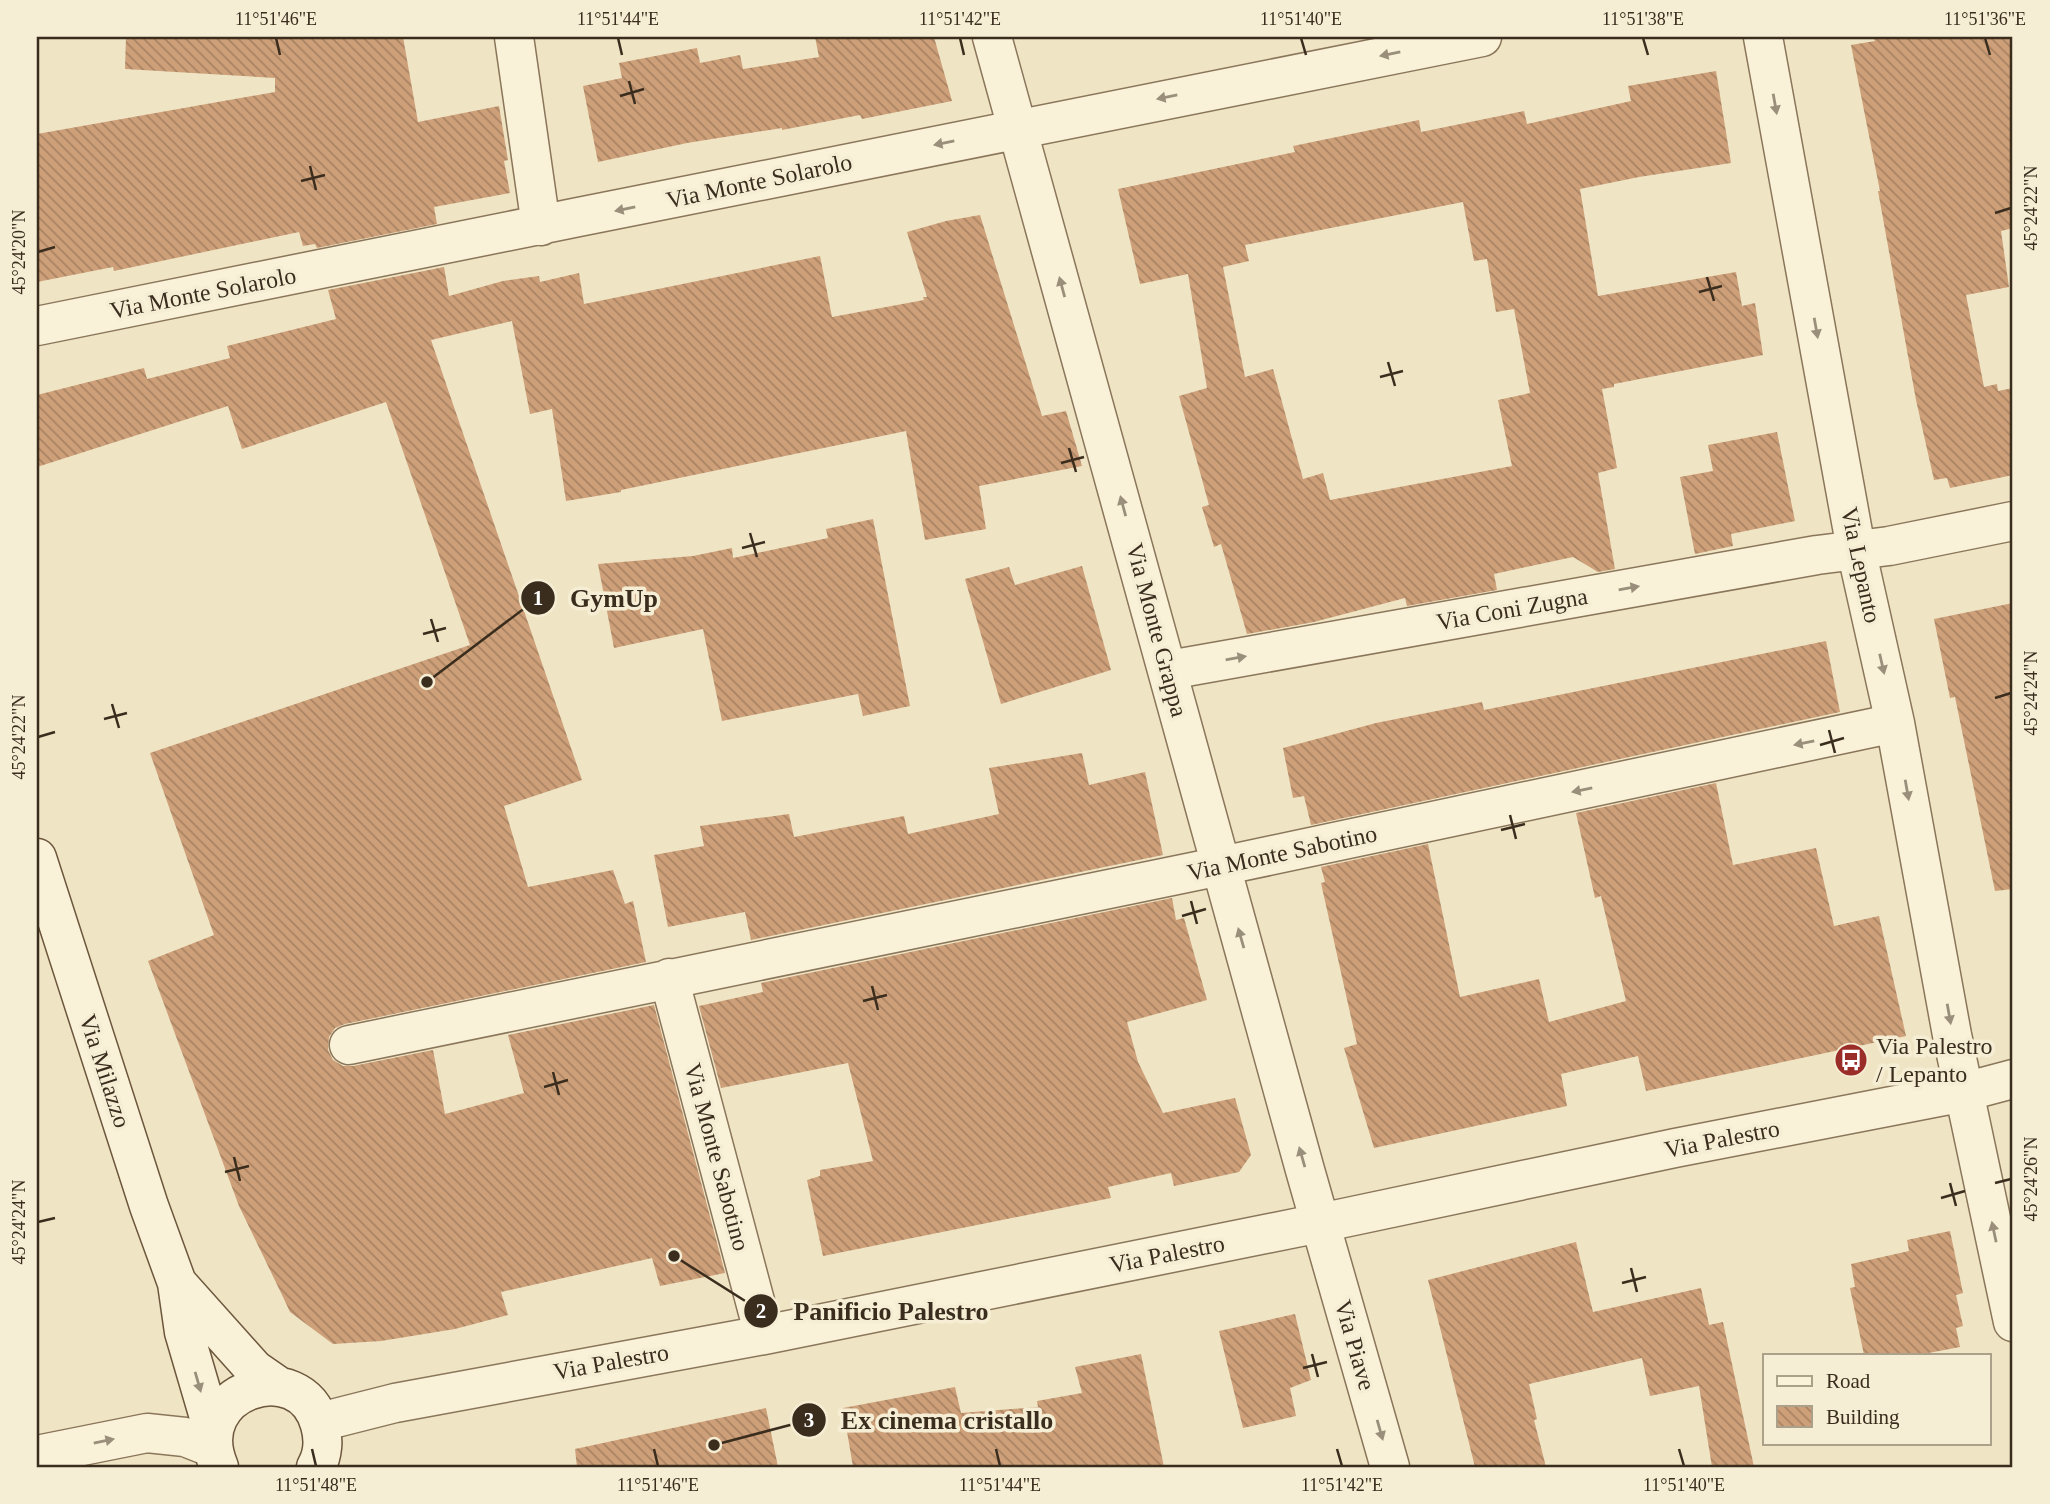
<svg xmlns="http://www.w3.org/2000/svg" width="2050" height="1504" viewBox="0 0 2050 1504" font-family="'Times New Roman',serif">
	<defs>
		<pattern id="building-back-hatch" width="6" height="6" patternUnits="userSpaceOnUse" patternTransform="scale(1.75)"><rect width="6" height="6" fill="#cea079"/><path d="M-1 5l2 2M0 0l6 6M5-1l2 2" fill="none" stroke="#a88363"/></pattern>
	</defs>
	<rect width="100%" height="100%" fill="#efe4c4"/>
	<!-- building -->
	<path fill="url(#building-back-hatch)" fill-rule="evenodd" d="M126,37H403L418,122L499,106L508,160L504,161L510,193L434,207L437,224L317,248L315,244L303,246L299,232L114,271L113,267L37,282V134L275,92V78L125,69Z
		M815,37H934L952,101L862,119L860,115L782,130V128L687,143L598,162L583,86L622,78L619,63L697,48L700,63L740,55L743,69L819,57Z
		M1873,37H2013V228L2001,231L2009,287L1966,295L1984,387L1997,384L1998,391L2013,388V475L1950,488L1947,478L1934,480L1916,400L1878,191H1880L1851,45L1875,41Z
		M1716,71L1731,163L1639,177L1580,189L1598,296L1736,272L1742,306L1755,303L1763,355L1614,384V387L1602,389L1617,468L1598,473L1615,569L1598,572L1573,557L1494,574L1497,590L1407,606L1405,598L1314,622L1247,634L1221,544L1214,547L1202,507L1209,505L1179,396L1207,388L1188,274L1140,284L1118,189L1295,152L1293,146L1419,120L1421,132L1524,111L1527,124L1631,101L1628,86ZM1463,202L1474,261L1487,259L1496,312L1514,309L1530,393L1498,400L1512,466L1330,500L1323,473L1303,479L1273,369L1245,377L1223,267L1249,261L1245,245Z
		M980,215L1042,416L1066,411L1082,466L979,486L986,529L925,540L906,431L621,490V492L566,501L552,409L530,414L512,321L431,340L582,780L504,806L528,887L613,870L625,904L633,901L646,962L345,1024L335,1028L329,1037L328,1050L333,1060L343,1066H353L433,1050L445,1114L524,1093L508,1035L654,1005L725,1273L660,1286L652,1258L501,1292L508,1315L455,1329L381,1341L333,1344L290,1312L283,1297L239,1206L148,961L214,935L150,753L470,645L386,402L242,449L228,406L37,467V395L144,368L147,379L230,358L227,346L336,319L328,290L444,267L449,296L503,281L539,276L540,282L579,273L584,304L820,256L832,317L924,300L923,297H927L907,232L946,221Z
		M1777,432L1795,521L1731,534L1733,546L1695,554L1680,477L1713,471L1708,445Z
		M873,519L910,706L863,716L858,694L722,721L703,629L614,648L598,564L693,556L732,548L733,558L828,538L826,529Z
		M1082,566L1111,670L1001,704L965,579L1009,567L1015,585Z
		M2013,603V889L1995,891L1955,697L1950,698L1934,619Z
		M1826,641L1840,712L1311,825L1304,796L1293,798L1283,748L1376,723L1482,702L1484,710Z
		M1082,753L1089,785L1145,772L1163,855L751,940L745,912L668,927L654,855L704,846L700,826L789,814L794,837L904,816L908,834L999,814L989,768Z
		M1716,783L1733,865L1816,848L1834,926L1879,916L1906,1036L1646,1091L1638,1056L1561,1074L1567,1106L1374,1148L1344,1048L1357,1044L1321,883L1325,882L1321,867L1428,844L1460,997L1539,979L1549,1022L1626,1001L1601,896L1595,898L1576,813Z
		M1172,898L1176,920L1184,918L1207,1000L1127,1022L1138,1062L1163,1113L1235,1098L1251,1155L1239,1172L1174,1186L1171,1173L1108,1187L1111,1198L823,1256L807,1180L820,1176V1170L873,1161L848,1063L721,1088L699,1006L763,992L761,983Z
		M1950,1231L1963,1293L1956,1295L1963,1326L1956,1328L1960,1347L1918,1355H1864L1850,1288L1855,1287L1851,1264L1909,1251L1907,1240Z
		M1576,1242L1593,1312L1701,1288L1709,1325L1723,1322L1754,1467H1712L1699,1386L1650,1396L1642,1358L1529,1384L1537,1419L1534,1420L1546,1467H1475L1428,1280Z
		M1295,1314L1311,1380L1290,1388L1296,1416L1243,1428L1219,1331Z
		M1141,1354L1164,1467H853L843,1408L955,1387L961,1413L1038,1407L1037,1401L1082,1393L1075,1367Z
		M766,1408L778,1467H577L575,1449Z"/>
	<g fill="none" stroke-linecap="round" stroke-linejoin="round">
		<defs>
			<path id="minor" d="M514,37L541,226
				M992,37L1305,1170L1390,1467
				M1763,37L1856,549L1895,723L1952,1035L2013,1322
				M37,326C519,231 999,129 1482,37
				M1169,670L1817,555L1889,546L2013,521
				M669,978L764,1335
				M349,1045L1221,866L1895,723
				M320,1422L395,1403L764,1335L1320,1223L1675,1148L1964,1092L2013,1079
				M37,1455L147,1433L185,1437L213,1448"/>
			<path id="secondary" d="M37,858L149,1206L177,1283L184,1332L213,1431
				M177,1283L254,1369L280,1387
				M219,1467C186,1390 301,1353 320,1425C324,1439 323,1455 316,1467"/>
		</defs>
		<!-- minor casing -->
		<use href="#minor" stroke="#8a765a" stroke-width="41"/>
		<!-- secondary casing -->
		<use href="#secondary" stroke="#6c573d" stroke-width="41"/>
		<!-- minor -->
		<use href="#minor" stroke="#f9f1d8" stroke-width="38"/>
		<!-- secondary -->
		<use href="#secondary" stroke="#f9f1d8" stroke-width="38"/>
	</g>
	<!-- one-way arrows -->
	<defs><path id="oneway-solid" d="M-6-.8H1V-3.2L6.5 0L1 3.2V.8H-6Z" transform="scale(1.75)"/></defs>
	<g fill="#9a8f7b">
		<use href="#oneway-solid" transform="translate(1390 54) rotate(169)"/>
		<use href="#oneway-solid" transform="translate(1167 97) rotate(169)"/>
		<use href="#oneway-solid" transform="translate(1775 104) rotate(80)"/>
		<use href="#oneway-solid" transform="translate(944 143) rotate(169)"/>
		<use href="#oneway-solid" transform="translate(625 209) rotate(168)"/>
		<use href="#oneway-solid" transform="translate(1062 287) rotate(-105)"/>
		<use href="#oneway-solid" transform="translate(1816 328) rotate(80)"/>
		<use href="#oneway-solid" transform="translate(1123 506) rotate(-105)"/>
		<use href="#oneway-solid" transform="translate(1629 588) rotate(-10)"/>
		<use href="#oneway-solid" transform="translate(1236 658) rotate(-10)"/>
		<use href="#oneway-solid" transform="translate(1882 664) rotate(77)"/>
		<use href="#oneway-solid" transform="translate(1804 743) rotate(168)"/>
		<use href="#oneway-solid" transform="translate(1582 790) rotate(168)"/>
		<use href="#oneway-solid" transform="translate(1907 790) rotate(80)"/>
		<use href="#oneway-solid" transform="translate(1241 938) rotate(-106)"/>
		<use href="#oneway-solid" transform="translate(1949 1014) rotate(80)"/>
		<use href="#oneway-solid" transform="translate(1302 1157) rotate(-106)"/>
		<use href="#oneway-solid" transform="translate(1994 1232) rotate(-102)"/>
		<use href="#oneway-solid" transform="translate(198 1382) rotate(74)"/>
		<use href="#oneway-solid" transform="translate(1380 1430) rotate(74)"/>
		<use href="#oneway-solid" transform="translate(104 1441) rotate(-12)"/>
	</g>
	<!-- ticks -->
	<path fill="none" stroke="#3a2d1e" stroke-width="2.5" d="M276,38L280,55M618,38L622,55M960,38L964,55M1301,38L1306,55M1643,38L1648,55M1985,38L1990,55M629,81L635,104M620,96L644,89M310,166L316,190M301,181L325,175M1995,213L2011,208M38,252L55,247M1707,277L1714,301M1699,292L1722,286M1388,362L1395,386M1380,377L1403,371M1069,448L1076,472M1061,463L1084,457M750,533L757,557M742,548L765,542M431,619L438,642M423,634L446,628M1995,698L2011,693M112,704L119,728M104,719L127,713M1829,730L1835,753M38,737L55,732M1820,745L1844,738M1510,815L1516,839M1501,830L1525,824M1191,901L1197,924M1182,916L1206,909M872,986L878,1010M863,1001L887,995M553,1072L559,1095M544,1087L568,1080M234,1157L240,1181M225,1172L249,1166M1950,1183L1956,1206M1995,1183L2011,1179M1941,1198L1965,1191M38,1222L55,1218M1631,1268L1637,1292M1622,1283L1646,1277M1312,1354L1318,1377M1303,1368L1327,1362M312,1449L316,1466M654,1449L658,1466M996,1449L1000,1466M1337,1449L1342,1466M1679,1449L1684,1466"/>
	<!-- icons -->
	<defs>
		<symbol id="bus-disc" viewBox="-11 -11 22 22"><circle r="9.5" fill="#9b2d29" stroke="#f6eed4"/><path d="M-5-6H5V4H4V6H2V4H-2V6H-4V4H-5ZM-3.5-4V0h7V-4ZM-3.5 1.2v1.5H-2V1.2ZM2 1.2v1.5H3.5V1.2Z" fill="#fff"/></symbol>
	</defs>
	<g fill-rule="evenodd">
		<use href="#bus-disc" x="1832" y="1041" width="38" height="38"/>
	</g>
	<g text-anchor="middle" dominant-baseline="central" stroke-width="7" stroke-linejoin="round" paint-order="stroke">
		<!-- street labels -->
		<g font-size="24" fill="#3a2d1e" stroke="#f6eed4">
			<text transform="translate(759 181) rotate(-12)">Via Monte Solarolo</text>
			<text transform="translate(203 293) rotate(-11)">Via Monte Solarolo</text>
			<text transform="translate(1861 565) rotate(78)">Via Lepanto</text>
			<text transform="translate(1512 609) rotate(-10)">Via Coni Zugna</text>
			<text transform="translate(1157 630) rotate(75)">Via Monte Grappa</text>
			<text transform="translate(1282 853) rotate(-12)">Via Monte Sabotino</text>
			<text transform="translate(105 1071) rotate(72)">Via Milazzo</text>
			<text transform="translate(1722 1139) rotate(-11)">Via Palestro</text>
			<text transform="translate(717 1157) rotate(75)">Via Monte Sabotino</text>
			<text transform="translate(1167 1254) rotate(-11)">Via Palestro</text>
			<text transform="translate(1355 1345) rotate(74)">Via Piave</text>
			<text transform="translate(611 1362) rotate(-10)">Via Palestro</text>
		</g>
		<!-- poi labels -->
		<g font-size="24" fill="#3a2d1e" stroke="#f6eed4" text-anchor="start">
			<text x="1876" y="1046">Via Palestro<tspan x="1876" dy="28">/ Lepanto</tspan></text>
		</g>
	</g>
	<!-- callouts -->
	<path fill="none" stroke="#3a2d1e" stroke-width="2.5" d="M427 682L538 598M674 1256L761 1311M714 1445L809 1420"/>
	<g fill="#3a2d1e" stroke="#f6eed4" stroke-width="2.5">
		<circle cx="427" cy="682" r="7"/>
		<circle cx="674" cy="1256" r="7"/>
		<circle cx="714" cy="1445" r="7"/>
		<circle cx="538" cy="598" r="18"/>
		<circle cx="761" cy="1311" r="18"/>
		<circle cx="809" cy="1420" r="18"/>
	</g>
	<g font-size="21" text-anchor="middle" font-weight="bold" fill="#fff">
		<text x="538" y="605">1</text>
		<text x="761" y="1318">2</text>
		<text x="809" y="1427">3</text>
	</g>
	<g font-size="26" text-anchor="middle" font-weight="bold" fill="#3a2d1e" stroke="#f6eed4" stroke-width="7" stroke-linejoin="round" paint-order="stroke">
		<text x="614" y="607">GymUp</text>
		<text x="891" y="1320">Panificio Palestro</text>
		<text x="947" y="1429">Ex cinema cristallo</text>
	</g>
	<!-- border -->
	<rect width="2050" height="1504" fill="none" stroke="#f6eed4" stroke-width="77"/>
	<!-- legend -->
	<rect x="1763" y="1354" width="228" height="91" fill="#f6eed4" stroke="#aba18b" stroke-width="2"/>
	<rect x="1777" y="1376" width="35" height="10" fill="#f9f1d8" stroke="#aba18b" stroke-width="2"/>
	<text x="1826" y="1388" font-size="21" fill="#3a2d1e">Road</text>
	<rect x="1777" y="1406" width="35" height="21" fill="url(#building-back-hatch)" stroke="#aba18b" stroke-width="2"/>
	<text x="1826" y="1424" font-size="21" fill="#3a2d1e">Building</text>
	<rect x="38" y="38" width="1973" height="1428" fill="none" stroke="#3a2d1e" stroke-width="2.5"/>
	<g font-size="18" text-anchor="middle" fill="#3a2d1e">
		<text x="276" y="25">11°51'46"E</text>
		<text x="618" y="25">11°51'44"E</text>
		<text x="960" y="25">11°51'42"E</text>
		<text x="1301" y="25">11°51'40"E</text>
		<text x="1643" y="25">11°51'38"E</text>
		<text x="1985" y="25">11°51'36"E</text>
		<text transform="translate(2031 208) rotate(-90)" y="6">45°24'22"N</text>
		<text transform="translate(19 252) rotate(-90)" y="6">45°24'20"N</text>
		<text transform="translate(2031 693) rotate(-90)" y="6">45°24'24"N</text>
		<text transform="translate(19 737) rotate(-90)" y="6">45°24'22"N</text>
		<text transform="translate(2031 1179) rotate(-90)" y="6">45°24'26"N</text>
		<text transform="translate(19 1222) rotate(-90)" y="6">45°24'24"N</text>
		<text x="316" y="1491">11°51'48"E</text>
		<text x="658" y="1491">11°51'46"E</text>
		<text x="1000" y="1491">11°51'44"E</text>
		<text x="1342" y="1491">11°51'42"E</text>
		<text x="1684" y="1491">11°51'40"E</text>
	</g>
</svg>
